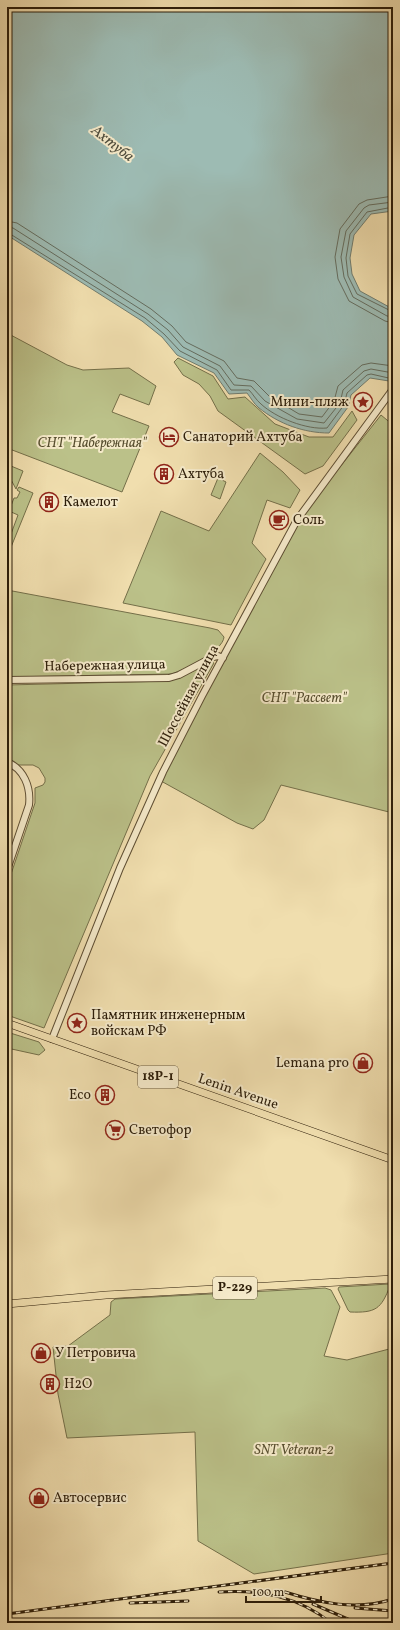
<svg xmlns="http://www.w3.org/2000/svg" width="400" height="1630" viewBox="0 0 400 1630" font-family="Vollkorn,serif">
	<rect width="100%" height="100%" fill="#f0deae"/>
	<filter id="stains"><feTurbulence type="fractalNoise" baseFrequency=".005" numOctaves="4"/><feColorMatrix values="0 0 0 0 .2 0 0 0 0 .09 0 0 0 0 .02 0 0 0 .5 -.17"/></filter>
	<radialGradient id="worn" r=".72"><stop offset=".6" stop-color="#630" stop-opacity="0"/><stop offset="1" stop-color="#630" stop-opacity=".3"/></radialGradient>
	<!-- green -->
	<path fill="#bbc189" stroke="#746f49" d="M7,333L67,365L83,370L129,368L156,386L149,405L120,394L112,412L149,426L122,492L7,448Z
		M178,358L213,376L228,399L245,397L275,424L309,437H333L352,411L357,420L323,466L305,474L218,411L210,396L199,384L183,375L174,362Z
		M381,415L393,425V813L281,785L264,820L253,829L237,823L161,781L206,693L306,510Z
		M260,453L283,472L300,490L290,508L267,500L252,543L266,559L231,625L123,603L161,511L209,531Z
		M11,466L23,471L16,489L8,474Z
		M218,478L226,482L220,499L211,495Z
		M19,487L33,493L7,557V545L18,515L9,511L14,498H17L20,492L17,490Z
		M7,590L210,628L218,630L224,637C223,651 185,669 172,674L7,677Z
		M210,661L214,663L150,776L44,1028L7,1015V886L35,803V788L43,785L45,782V778L39,768L33,765H19L7,760V685L169,681Z
		M7,1032L39,1042L45,1050L39,1055L7,1048Z
		M389,1284L390,1286C381,1309 376,1313 350,1312L348,1310L338,1289L339,1287Z
		M325,1288L331,1290L340,1307L324,1356L347,1360L393,1348V1553L254,1574L198,1541L195,1432L67,1438L58,1394L53,1347L68,1346L110,1315L111,1302L115,1299Z"/>
	<!-- water -->
	<path fill="#9dbbb3" stroke="#707c6f" d="M7,7H393V211L371,214L354,235L350,258L352,274L360,291L391,308L393,313V384L389,381L370,378L351,395L348,407L329,433C304,433 279,424 259,408C254,404 251,398 247,393L229,394L214,373L177,355L162,337L142,321L7,235Z"/>
	<g fill="none" stroke-linecap="round" stroke-linejoin="round">
		<!-- shore -->
		<path stroke="#646c5e" stroke-width="1" d="M393,196L367,200L359,204L340,229L335,257L338,279L349,301L385,321L393,323
			M393,202L369,205L364,208L346,231L341,257L344,277L353,297L387,316L393,317
			M393,207L367,212L350,234L346,258L348,276L357,294L393,312
			M7,221L17,223L151,309L172,326L186,342L224,361L237,378L254,381L269,396L299,414L322,417L334,401L338,386L362,365L371,363L393,366
			M7,227L13,228L148,314L168,330L183,347L220,366L234,385L251,386L265,401L297,419L324,423L340,403L343,390L364,371L371,369L393,373
			M7,232L145,318L164,334L180,351L217,370L231,390H249C253,394 256,400 261,404C276,418 307,430 327,428L344,405L347,393L367,375L371,374L393,379"/>
		<defs>
			<path id="tertiary" d="M7,680L169,678L179,675L213,657L218,656L223,658
				M7,762C24,769 31,787 29,805L7,870
				M52,1039L120,868L163,772L202,696L297,520L393,389"/>
			<path id="primary" d="M7,1023L393,1160
				M7,1304L106,1295L393,1279"/>
		</defs>
		<!-- tertiary casing -->
		<use href="#tertiary" stroke="#5d4d32" stroke-width="8"/>
		<!-- primary casing -->
		<use href="#primary" stroke="#2c1d09" stroke-width="8"/>
		<!-- tertiary -->
		<use href="#tertiary" stroke="#f5eaca" stroke-width="6"/>
		<!-- primary -->
		<use href="#primary" stroke="#f0deae" stroke-width="7"/>
		<defs>
			<path id="rail" d="M219,1592C259,1589 300,1597 331,1623
				M285,1592C320,1603 357,1611 393,1599
				M130,1603L188,1601
				M313,1604L357,1623
				M355,1608L393,1611
				M7,1614L393,1563"/>
		</defs>
		<!-- rail casing -->
		<use href="#rail" stroke="#2c1d09" stroke-width="3"/>
		<!-- rail -->
		<use href="#rail" stroke="#f5eaca" stroke-width="1.5" stroke-dasharray="4.5" stroke-linecap="butt"/>
	</g>
	<!-- icons -->
	<defs>
		<symbol id="sight-ring" viewBox="-11 -11 22 22"><circle r="9.5" fill="#f5eaca" stroke="#8f2418" stroke-width="1.5"/><path d="M0-6L1.8-2.2L6-1.7L2.9 1.2L3.7 5.4L0 3.3L-3.7 5.4L-2.9 1.2L-6-1.7L-1.8-2.2Z" fill="#8f2418"/></symbol>
		<symbol id="hotel-ring" viewBox="-11 -11 22 22"><circle r="9.5" fill="#f5eaca" stroke="#8f2418" stroke-width="1.5"/><path d="M-6-4.5h1.5V1H6V5H4.5V3h-9V5H-6ZM-4 0a1.8 1.8 0 1 1 3.6 0ZM.5 0V-2.5h3Q6-2.5 6 0Z" fill="#8f2418"/></symbol>
		<symbol id="building-ring" viewBox="-11 -11 22 22"><circle r="9.5" fill="#f5eaca" stroke="#8f2418" stroke-width="1.5"/><path d="M-4-6H4V6H1V3H-1V6H-4ZM-2.5-4.3h1.7v1.8h-1.7ZM.8-4.3h1.7v1.8H.8ZM-2.5-1h1.7V.8h-1.7ZM.8-1h1.7V.8H.8Z" fill="#8f2418"/></symbol>
		<symbol id="cafe-ring" viewBox="-11 -11 22 22"><circle r="9.5" fill="#f5eaca" stroke="#8f2418" stroke-width="1.5"/><path d="M-5.5-4.5H6V0H3Q3 3.5 0 3.5H-2.5Q-5.5 3.5-5.5 0ZM3-3.2v2h1.7v-2ZM-6 4.5H4V6H-6Z" fill="#8f2418"/></symbol>
		<symbol id="shop-ring" viewBox="-11 -11 22 22"><circle r="9.5" fill="#f5eaca" stroke="#8f2418" stroke-width="1.5"/><path d="M-5-2.5h2.3a2.7 3.5 0 0 1 5.4 0H5L5.5 6h-11ZM-1.5-2.5h3a1.5 2.3 0 0 0-3 0Z" fill="#8f2418"/></symbol>
		<symbol id="supermarket-ring" viewBox="-11 -11 22 22"><circle r="9.5" fill="#f5eaca" stroke="#8f2418" stroke-width="1.5"/><path d="M-6-5.5h2.5l.6 2H6L4.5 2H-2.5L-4.4-4H-6ZM-1.5 3.2a1.3 1.3 0 1 0 .1 0ZM3 3.2a1.3 1.3 0 1 0 .1 0Z" fill="#8f2418"/></symbol>
	</defs>
	<g fill-rule="evenodd">
		<use href="#sight-ring" x="352" y="391" width="22" height="22"/>
		<use href="#hotel-ring" x="158" y="426" width="22" height="22"/>
		<use href="#building-ring" x="153" y="463" width="22" height="22"/>
		<use href="#building-ring" x="38" y="491" width="22" height="22"/>
		<use href="#cafe-ring" x="268" y="509" width="22" height="22"/>
		<use href="#sight-ring" x="66" y="1012" width="22" height="22"/>
		<use href="#shop-ring" x="352" y="1052" width="22" height="22"/>
		<use href="#building-ring" x="94" y="1084" width="22" height="22"/>
		<use href="#supermarket-ring" x="104" y="1119" width="22" height="22"/>
		<use href="#shop-ring" x="30" y="1342" width="22" height="22"/>
		<use href="#building-ring" x="39" y="1373" width="22" height="22"/>
		<use href="#shop-ring" x="28" y="1487" width="22" height="22"/>
	</g>
	<g text-anchor="middle" dominant-baseline="central" stroke-width="4" stroke-linejoin="round" paint-order="stroke">
		<!-- shield labels -->
		<g fill="#f5eaca" stroke="#685a43" stroke-width="1">
			<rect x="138" y="1066" width="40" height="22" rx="3"/>
			<rect x="213" y="1277" width="44" height="22" rx="3"/>
		</g>
		<g font-size="13" font-weight="bold" fill="#2c1d09">
			<text x="158" y="1077">18Р-1</text>
			<text x="235" y="1288">Р-229</text>
		</g>
		<!-- poi labels -->
		<g font-size="14" fill="#2c1d09" stroke="#f5eaca" text-anchor="start">
			<text x="349" y="402" text-anchor="end">Мини-пляж</text>
			<text x="183" y="437">Санаторий Ахтуба</text>
			<text x="178" y="474">Ахтуба</text>
			<text x="63" y="502">Камелот</text>
			<text x="293" y="520">Соль</text>
			<text x="91" y="1015">Памятник инженерным<tspan x="91" dy="16">войскам РФ</tspan></text>
			<text x="349" y="1063" text-anchor="end">Lemana pro</text>
			<text x="91" y="1095" text-anchor="end">Eco</text>
			<text x="129" y="1130">Светофор</text>
			<text x="55" y="1353">У Петровича</text>
			<text x="64" y="1384">H2O</text>
			<text x="53" y="1498">Автосервис</text>
		</g>
		<!-- park labels -->
		<g font-size="14" font-style="italic" fill="#574e2f" stroke="#f5eaca">
			<text x="92" y="443">СНТ "Набережная"</text>
			<text x="304" y="698">СНТ "Рассвет"</text>
			<text x="294" y="1450">SNT Veteran-2</text>
		</g>
		<!-- street labels -->
		<g font-size="14" fill="#2c1d09" stroke="#f5eaca">
			<text transform="translate(105 666) rotate(-1)">Набережная улица</text>
			<text transform="translate(189 696) rotate(-62)">Шоссейная улица</text>
			<text transform="translate(238 1092) rotate(19)">Lenin Avenue</text>
		</g>
		<!-- water labels -->
		<g font-size="15" font-style="italic" fill="#4e4c3c" stroke="#f5eaca">
			<text transform="translate(112 144) rotate(38)">Ахтуба</text>
		</g>
	</g>
	<!-- margin -->
	<rect width="400" height="1630" fill="none" stroke="#f0deae" stroke-width="24"/>
	<rect x="8" y="8" width="384" height="1614" fill="none" stroke="#2c1d09" stroke-width="2"/>
	<rect x="12" y="12" width="376" height="1606" fill="none" stroke="#2c1d09"/>
	<!-- scale -->
	<path d="M246 1596v6h75v-6" fill="none" stroke="#2c1d09" stroke-width="2"/>
	<text x="252" y="1596" font-size="12" fill="#2c1d09" stroke="#f5eaca" stroke-width="3" paint-order="stroke">100 m</text>
	<rect width="100%" height="100%" filter="url(#stains)"/>
	<rect width="100%" height="100%" fill="url(#worn)"/>
</svg>
